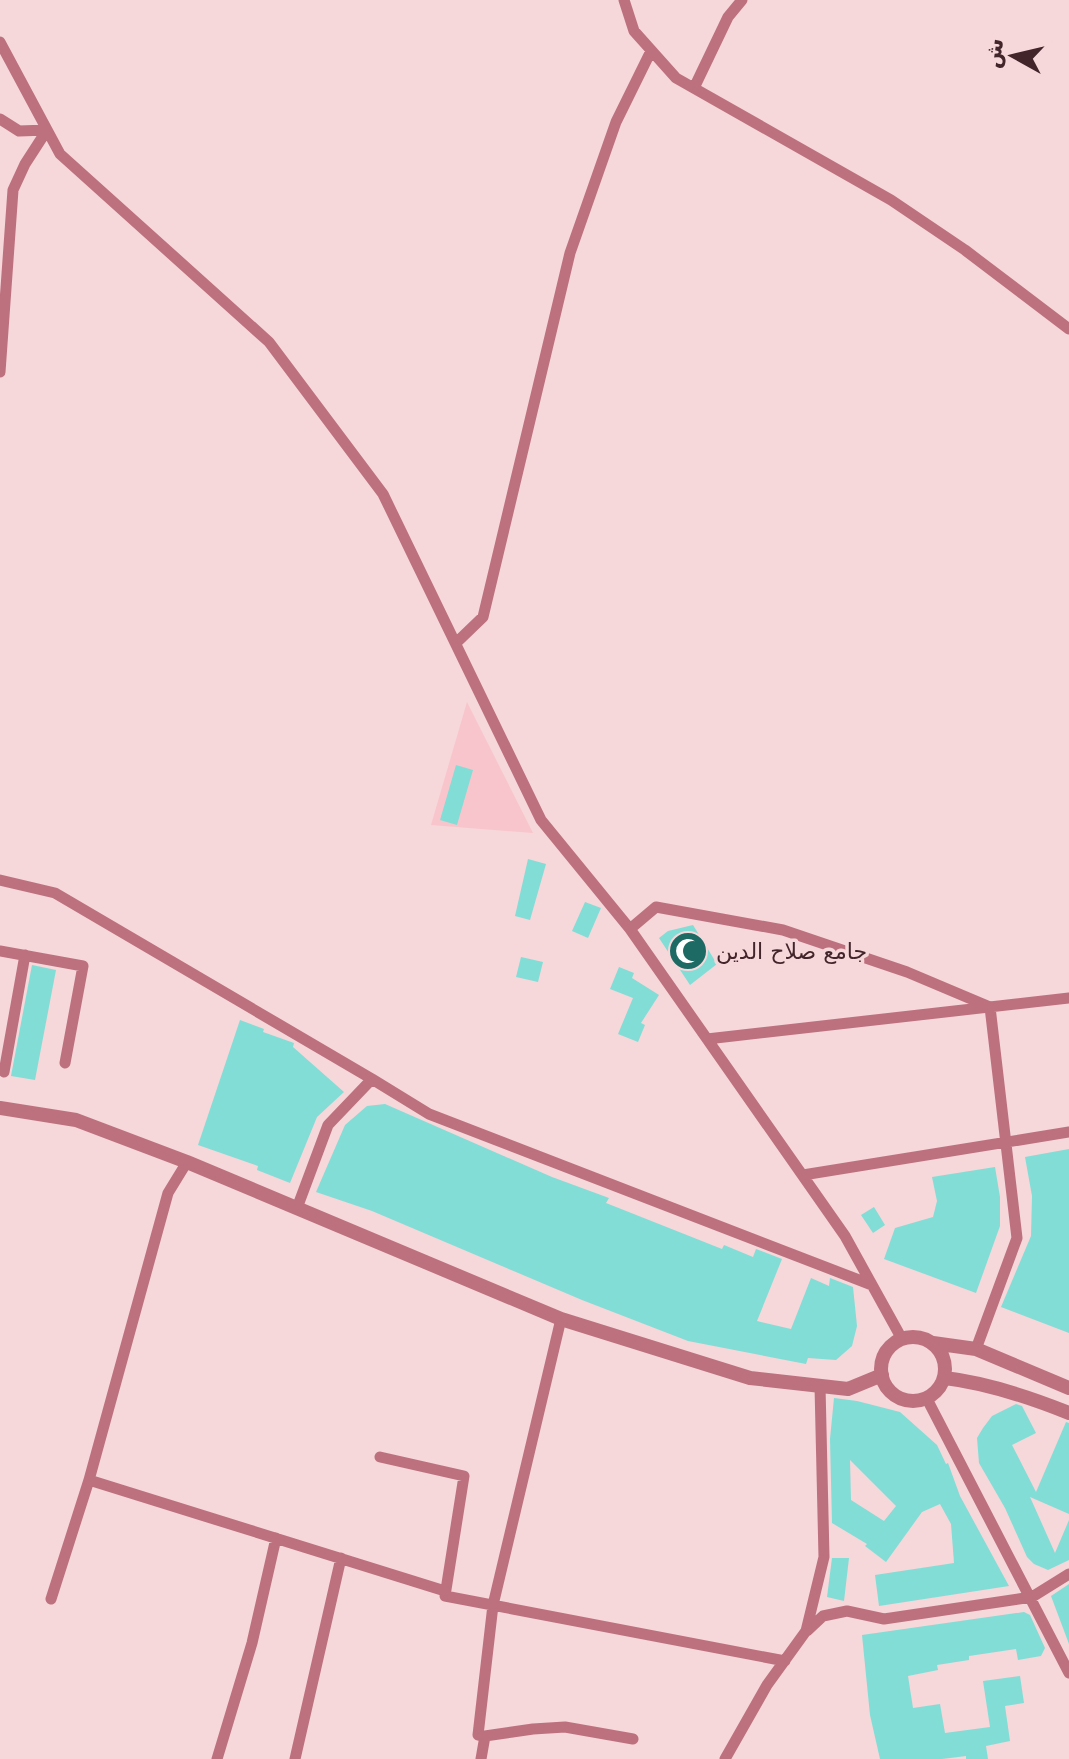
<svg xmlns="http://www.w3.org/2000/svg" width="1069" height="1759" viewBox="0 0 1069 1759" font-family="'DejaVu Sans','Noto Sans Arabic',sans-serif">
	<rect width="100%" height="100%" fill="#f6d7da"/>
	<!-- built -->
	<path fill="#f9c5cc" d="M467,702L533,833L431,825Z"/>
	<!-- building -->
	<path fill="#82ddd6" fill-rule="evenodd" d="M456,765L473,770L457,825L440,820Z
		M528,859L546,864L530,920L515,916Z
		M585,902L601,908L588,938L572,931Z
		M693,925L717,964L690,985L659,938L668,931Z
		M521,957L543,962L538,982L516,977Z
		M32,965L56,970L35,1080L11,1076Z
		M619,967L634,973L632,978L659,995L641,1023L645,1025L638,1042L618,1034L633,998L610,989Z
		M240,1020L264,1029L263,1032L294,1043L293,1047L344,1092L317,1117L290,1183L257,1170L258,1166L198,1145Z
		M385,1104L552,1177L609,1198L606,1203L722,1249L724,1245L753,1257L756,1249L782,1259L757,1321L791,1329L811,1278L829,1286L830,1278L853,1287L857,1326L852,1346L836,1360L808,1358L806,1364L688,1341L582,1300L372,1211L316,1192L345,1125L367,1106Z
		M1069,1149V1333L1001,1307L1031,1236L1032,1196L1025,1157Z
		M995,1167L1000,1197V1226L976,1293L884,1259L895,1228L933,1217L937,1201L932,1177Z
		M874,1207L885,1225L873,1233L861,1215Z
		M834,1398L857,1401L900,1412L937,1445L946,1464L948,1463L960,1496L1009,1586L879,1606L875,1575L954,1563L951,1524L940,1504L922,1512L886,1562L865,1546L867,1544L832,1523L830,1439ZM850,1460L896,1506L884,1521L851,1500Z
		M1016,1404L1022,1406L1036,1433L1012,1445L1036,1492L1066,1422L1069,1423V1514L1030,1497L1055,1553L1069,1520V1560L1048,1570L1034,1564L1027,1557L1005,1508L979,1463L977,1438L983,1428L992,1416Z
		M832,1558H849L844,1601L827,1597Z
		M1069,1584V1644L1051,1596Z
		M1024,1612L1030,1615L1045,1648L1041,1656L1018,1660L1016,1649L969,1656V1660L937,1665L938,1670L908,1676L913,1708L940,1704L945,1733L990,1727L983,1681L1020,1676L1024,1703L1005,1706L1010,1741L986,1746L988,1759H966V1756L942,1759H880L870,1715L862,1635Z"/>
	<g fill="none" stroke-linecap="round" stroke-linejoin="round">
		<!-- minor -->
		<path stroke="#bd717e" stroke-width="11" d="M624,0L634,31L676,78L891,200L965,250L1069,329
			M0,42L60,154L269,342L383,494L541,820L630,929L845,1236L902,1339
			M694,88L728,17L742,0
			M0,119L19,131L47,130L25,164L13,190L0,372
			M456,643L483,617L570,253L616,122L651,51
			M0,880L55,893L372,1079
			M630,929L656,907L783,930L907,972L990,1007L1017,1238L976,1349
			M0,951L83,966L65,1063
			M707,1039L1069,998
			M4,1072L25,955
			M803,1175L1069,1132
			M297,1208L328,1125L372,1079L429,1114L872,1285
			M927,1399L1069,1673
			M380,1457L464,1476L445,1596L785,1661
			M89,1480L445,1591
			M51,1599L89,1480L168,1193L187,1162
			M807,1631L823,1616L847,1611L884,1619L1032,1597L1069,1574
			M485,1736L533,1729L565,1727L633,1739
			M217,1759L252,1643L276,1538
			M295,1759L341,1558
			M481,1759L485,1736L478,1735L493,1605L561,1319
			M725,1759L767,1685L806,1631L824,1557L820,1386"/>
		<!-- tertiary -->
		<path stroke="#bd717e" stroke-width="14" d="M0,1108L76,1120L187,1162L561,1319L750,1378L848,1389L882,1375
			M881 1369a32 32 0 1 1 64 0a32 32 0 1 1-64 0Z
			M933,1343L976,1349L1069,1388
			M945,1378C988,1383 1029,1397 1069,1413"/>
	</g>
	<!-- icons -->
	<defs>
		<symbol id="mosque-disc" viewBox="-11 -11 22 22"><circle r="9.5" fill="#1d6964" stroke="#f6d7da"/><path d="M3.5-4.9A6 6 0 1 0 3.5 4.9A5 5 0 1 1 3.5-4.9Z" fill="#fff"/></symbol>
	</defs>
	<g fill-rule="evenodd">
		<use href="#mosque-disc" x="666" y="929" width="44" height="44"/>
	</g>
	<g text-anchor="middle" dominant-baseline="central" stroke-width="7" stroke-linejoin="round" paint-order="stroke">
		<!-- poi labels -->
		<g font-size="22" fill="#42252a" stroke="#f6d7da" text-anchor="start">
			<text x="716" y="951">جامع صلاح الدين</text>
		</g>
	</g>
	<!-- north arrow -->
	<g transform="translate(1013 56) rotate(278)" stroke="#f6d7da" stroke-width="6" paint-order="stroke">
	<path d="M0-6L14 30L0 20L-14 30Z" fill="#42252a"/>
	<text y="-12" font-size="22" font-weight="bold" text-anchor="middle" fill="#42252a">ش</text>
	</g>
</svg>
